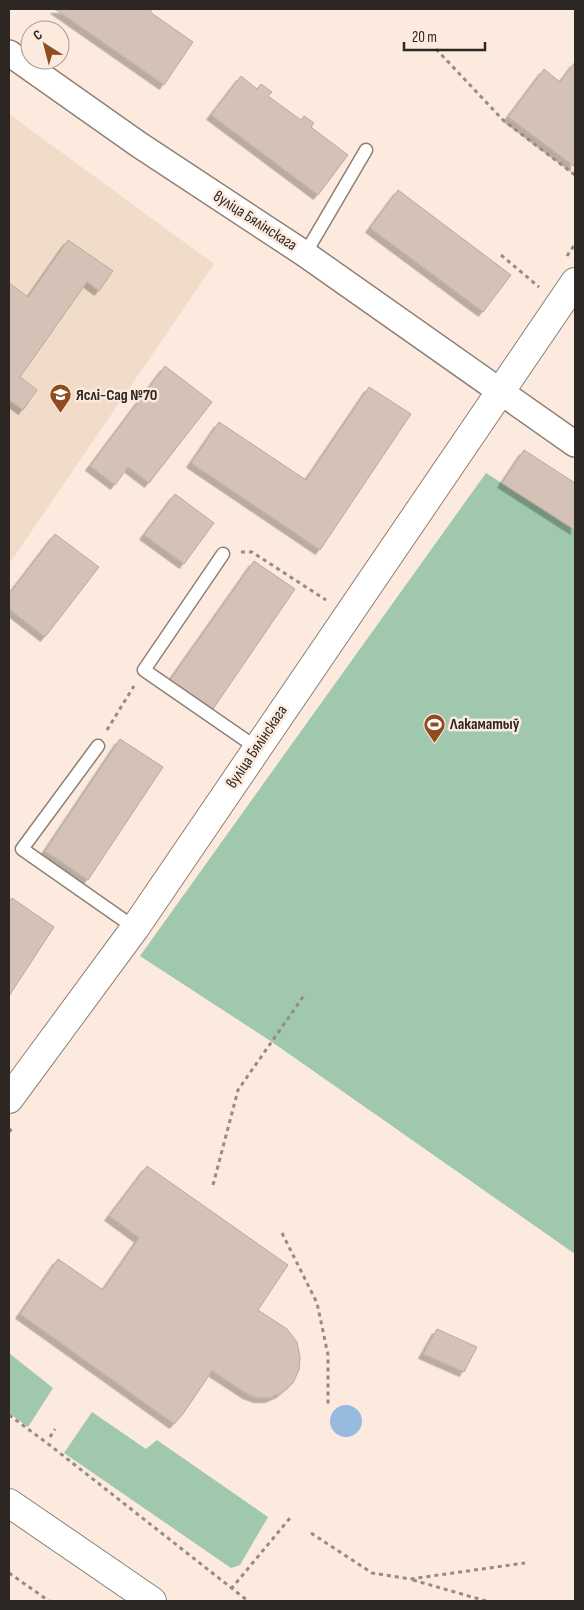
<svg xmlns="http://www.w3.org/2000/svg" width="584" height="1610" viewBox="0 0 584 1610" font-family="'Sofia Sans Condensed',sans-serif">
	<defs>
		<filter id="shadow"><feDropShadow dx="-4.5" dy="4.5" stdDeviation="0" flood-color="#0004"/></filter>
	</defs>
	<rect width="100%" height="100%" fill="#fbeadd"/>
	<!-- built -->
	<path fill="#f1dbc9" d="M9,114L214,264L9,564Z"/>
	<!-- green -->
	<path fill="#9fc8ac" d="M486,473L575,530V1254L272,1042L140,956Z
		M9,1353L53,1388L28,1427L9,1413Z
		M92,1412L146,1449L157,1440L268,1517L240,1565L231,1568L64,1453Z"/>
	<!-- water -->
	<path fill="#97badf" d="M330 1421a16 16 0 1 1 32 0a16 16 0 1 1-32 0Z"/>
	<!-- building -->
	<path fill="#d4c2b7" stroke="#baa99f" filter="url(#shadow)" d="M55,9H153L150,12L193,42L164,85Z
		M575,62V167L508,117L544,69L560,82Z
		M241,76L257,89L261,84L272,92L268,96L301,120L304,116L314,123L311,127L348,155L318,195L211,115Z
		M398,190L511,275L483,312L370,228Z
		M68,240L113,271L99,291L87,282L20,377L37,390L23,410L9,400V283L28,297Z
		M165,366L212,402L149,483L128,467L115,485L90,466Z
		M369,387L411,414L320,550L191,463L219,422L306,480Z
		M524,450L575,483V530L502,483Z
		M175,494L214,523L184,564L144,535Z
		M55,534L99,567L45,637L9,609V594Z
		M254,561L295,589L213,709L170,680Z
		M120,739L163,767L88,880L45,851Z
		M12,898L54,927L9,996V902Z
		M147,1166L288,1265L258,1310L287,1329L297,1342L300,1357L299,1370L293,1383L281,1393L270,1398H258L247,1394L212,1371L183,1414L174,1424L20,1314L58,1259L103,1290L139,1238L109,1216Z
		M437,1329L477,1347L464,1372L423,1354Z"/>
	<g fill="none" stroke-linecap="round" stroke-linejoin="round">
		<defs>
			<path id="service" d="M305,254L366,150
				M223,554L144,670L257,748
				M98,746L22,849L135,928"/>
			<path id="minor" d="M9,53L138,144L305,254L575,444"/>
			<path id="secondary" d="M9,1099L135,928L575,282"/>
			<path id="primary" d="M9,1503L152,1601"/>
		</defs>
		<!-- service casing -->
		<use href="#service" stroke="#8f8074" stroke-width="15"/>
		<!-- minor casing -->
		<use href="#minor" stroke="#8f8074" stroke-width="28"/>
		<!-- secondary casing -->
		<use href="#secondary" stroke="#8f8074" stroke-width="30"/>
		<!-- primary casing -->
		<use href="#primary" stroke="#8f8074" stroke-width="30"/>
		<!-- path -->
		<path stroke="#978c83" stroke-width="3" stroke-dasharray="4 4" stroke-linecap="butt" d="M436,49L503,120L575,175
			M501,255L539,287
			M567,256L575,244
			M241,552H252L326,600
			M107,730L134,686
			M9,1132L13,1127
			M213,1185L238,1090L305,994
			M282,1233L317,1303L328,1355V1404
			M9,1415L47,1443L248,1601
			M50,1437L55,1429
			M311,1533L372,1573L410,1579L525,1563
			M9,1573L49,1601
			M413,1580L486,1601
			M231,1589L290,1518"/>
		<!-- service -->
		<use href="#service" stroke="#fff" stroke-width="12"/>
		<!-- minor -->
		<use href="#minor" stroke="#fff" stroke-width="25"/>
		<!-- secondary -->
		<use href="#secondary" stroke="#fff" stroke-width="28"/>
		<!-- primary -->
		<use href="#primary" stroke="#fff" stroke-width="28"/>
	</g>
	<!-- icons -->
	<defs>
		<symbol id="school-pin" viewBox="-11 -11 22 30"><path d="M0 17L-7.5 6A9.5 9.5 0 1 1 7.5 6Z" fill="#904c1f" stroke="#fbeadd"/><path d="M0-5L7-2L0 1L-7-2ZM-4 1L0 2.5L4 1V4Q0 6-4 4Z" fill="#fff"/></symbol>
		<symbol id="stadium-pin" viewBox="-11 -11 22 30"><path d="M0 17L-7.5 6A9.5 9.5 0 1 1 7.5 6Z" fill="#904c1f" stroke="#fbeadd"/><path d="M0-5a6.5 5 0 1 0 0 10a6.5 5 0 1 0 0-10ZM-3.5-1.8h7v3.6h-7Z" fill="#fff"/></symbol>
	</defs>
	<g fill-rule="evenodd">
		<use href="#school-pin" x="48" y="382" width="25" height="34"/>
		<use href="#stadium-pin" x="422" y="712" width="25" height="34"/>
	</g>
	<g text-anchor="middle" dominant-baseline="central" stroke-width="5" stroke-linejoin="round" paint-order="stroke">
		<!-- street labels -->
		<g font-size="16" fill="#2d2723" stroke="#fbeadd">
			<text transform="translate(255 221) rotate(33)">вуліца Бялінскага</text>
			<text transform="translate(257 747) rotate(-56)">вуліца Бялінскага</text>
		</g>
		<!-- poi labels -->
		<g font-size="16" font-weight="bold" fill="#2d2723" stroke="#fbeadd" text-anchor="start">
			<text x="76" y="395">Яслі-Сад №70</text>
			<text x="450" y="724">Лакаматыў</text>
		</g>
	</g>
	<!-- border -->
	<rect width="584" height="1610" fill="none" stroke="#2d2723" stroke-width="20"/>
	<!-- north arrow -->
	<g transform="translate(45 45) rotate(324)"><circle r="24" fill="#fbeadd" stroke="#a99c93"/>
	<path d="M0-4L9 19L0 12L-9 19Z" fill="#904c1f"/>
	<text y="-8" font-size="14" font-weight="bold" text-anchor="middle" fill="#2d2723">С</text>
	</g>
	<!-- scale -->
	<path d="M404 42v8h81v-8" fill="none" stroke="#2d2723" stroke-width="2.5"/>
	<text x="412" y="42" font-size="15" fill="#2d2723" stroke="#fbeadd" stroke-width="4" paint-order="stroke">20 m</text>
</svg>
